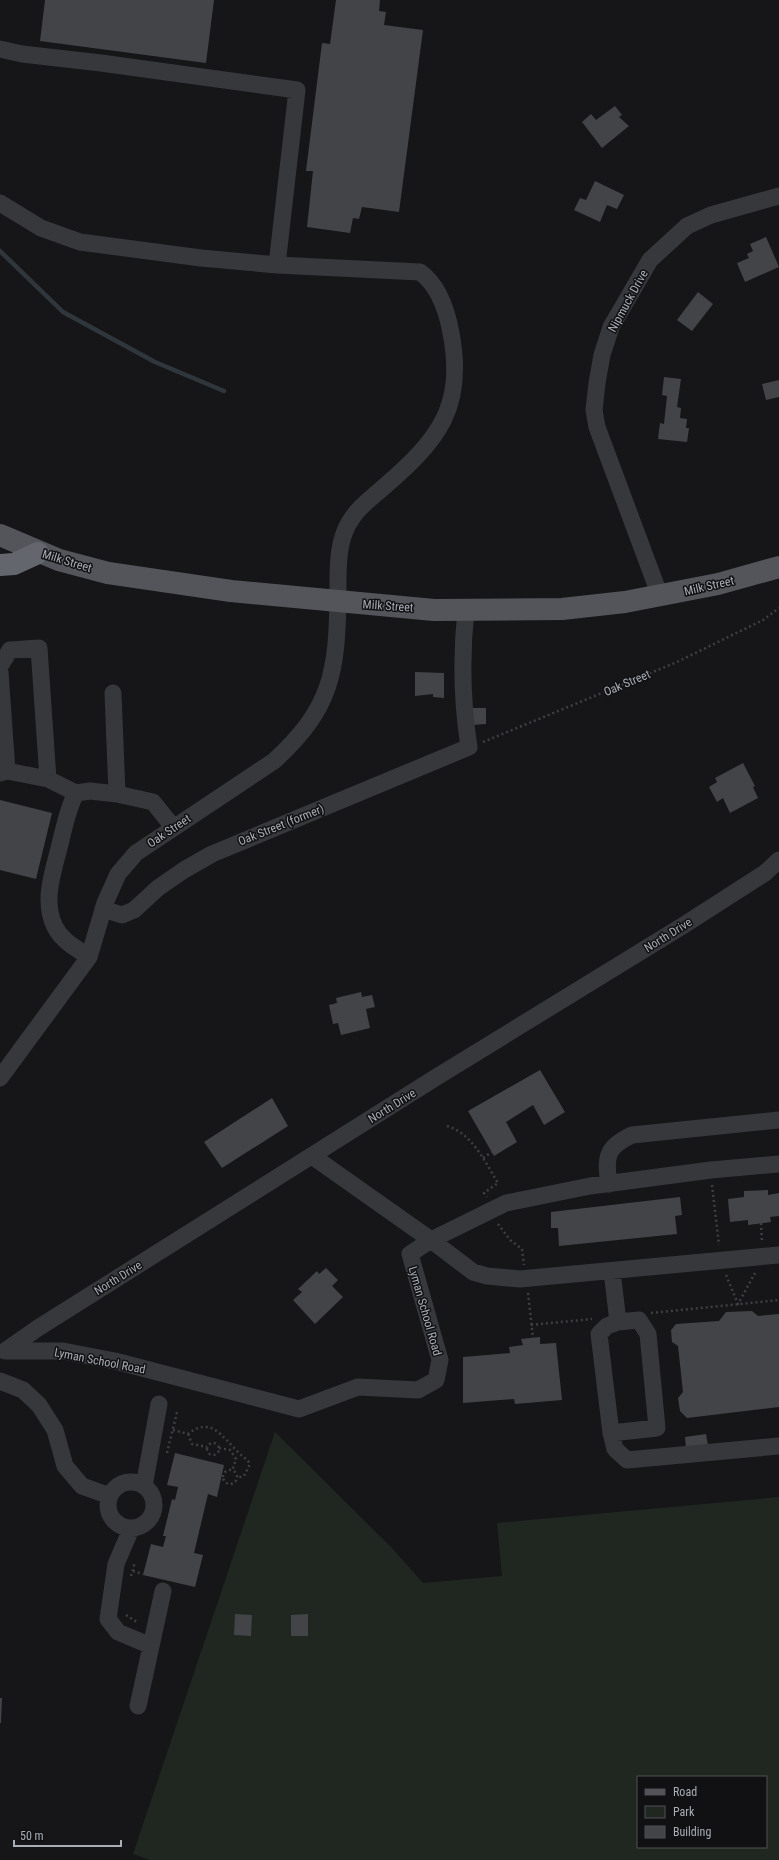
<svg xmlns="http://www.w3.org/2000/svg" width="779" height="1860" viewBox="0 0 779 1860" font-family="'Roboto Condensed',sans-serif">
	<rect width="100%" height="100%" fill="#161618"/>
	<!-- green -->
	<path fill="#202721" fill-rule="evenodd" d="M275,1432L391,1547L423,1583L502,1576L497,1523L779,1497V1860H150L133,1854ZM638,1777H766V1847H638Z"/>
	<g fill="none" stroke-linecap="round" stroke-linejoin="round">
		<!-- stream -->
		<path stroke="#2f373d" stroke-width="4.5" d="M0,251L63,312L155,362L224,391"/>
	</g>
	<!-- building -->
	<path fill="#434447" d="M45,0H214L206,63L40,41Z
		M336,0H380L379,11L386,12L384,25L423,30L399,212L362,207L359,219L353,218L350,233L307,227L313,171H306L322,43L330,44Z
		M615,106L622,115L619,117L629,126L602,148L582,122L591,114L596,120Z
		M595,181L624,195L617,209L607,205L600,222L574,210L580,198L586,200Z
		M766,237L779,267L745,282L737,263L749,258L747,254L753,251L750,244Z
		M698,292L713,304L692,331L677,320Z
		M664,377L681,379L677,407L681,408L680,418L687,419L686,428H689L687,442L658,439L660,423L664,424L667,396L662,395Z
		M779,380V397L766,400L762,384Z
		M415,672L444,673V698L433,697V694L415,696Z
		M470,708H486V724L471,725Z
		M743,763L755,786L753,787L758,798L730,813L723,798L717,802L709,787L717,782L715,778Z
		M0,800L52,813L36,879L0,870Z
		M361,992L362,997L372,995L375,1007L366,1009L370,1028L341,1035L338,1023L333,1024L329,1005L337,1003L336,998Z
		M540,1070L565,1112L544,1125L533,1105L506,1122L517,1142L494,1156L468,1111Z
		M272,1098L288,1126L222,1168L204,1142Z
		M768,1190V1195L779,1193V1216L770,1217L771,1222L748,1225V1220L730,1222L728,1199L744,1197V1191Z
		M680,1197L682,1215L675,1216L677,1234L559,1246L558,1228H551V1212Z
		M326,1268L338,1280L332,1286L343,1297L315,1324L293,1300L302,1292L298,1289L317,1271L319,1274Z
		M752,1311L758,1316L779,1314V1407L687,1418L680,1411L678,1398L683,1392L678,1346L672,1342L671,1330L676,1324L719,1321L726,1312Z
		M540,1337V1344L556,1343L562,1400L515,1404L514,1399L463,1403V1357L510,1353L509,1347L523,1345L521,1339Z
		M706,1434L708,1445L686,1448L685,1437Z
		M175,1453L224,1465L217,1497L208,1494L194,1553L203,1555L195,1587L143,1575L151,1544L163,1547L166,1536H163L172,1499L175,1500L178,1487L167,1485Z
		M235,1614L252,1615L251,1636L234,1635Z
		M308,1614V1636H291V1615Z
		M0,1698H2L1,1723H0Z"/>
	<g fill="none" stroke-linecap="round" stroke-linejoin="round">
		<!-- path -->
		<path stroke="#3d3f43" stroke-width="2.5" stroke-dasharray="2 3" stroke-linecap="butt" d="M483,742L677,662L763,620L779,608
			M447,1126C472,1133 485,1162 498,1183L484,1193L487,1197
			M483,1158L492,1152
			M712,1185L719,1245
			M761,1223L762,1242
			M498,1224L510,1240L522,1249L524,1265
			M726,1275L738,1304L755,1273
			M528,1293L533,1338
			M651,1313L779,1300
			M531,1325L592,1319
			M173,1430L188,1434C210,1416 222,1436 237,1451C241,1456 247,1458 250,1464L244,1476L237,1478
			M188,1434L192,1444L207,1447
			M207 1449a6 6 0 1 1 12 0a6 6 0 1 1-12 0Z
			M219,1448L230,1450L236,1459L232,1471
			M167,1453L177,1412
			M223 1477a7 7 0 1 1 14 0a7 7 0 1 1-14 0Z
			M133,1571L143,1574
			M131,1576L135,1562
			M126,1615L137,1622"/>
		<!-- minor -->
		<path stroke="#37383c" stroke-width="17" d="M0,49L22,54L101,63L297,90L277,265
			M0,203L41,228L80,242L201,258L277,265L420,272C438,285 447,311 451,333C465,407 439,439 385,486C370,499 353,511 345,531C337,550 338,576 338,596C337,672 332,708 274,761L136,853L118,874L105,903L89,957L0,1078
			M660,596L597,427L594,410L597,383L602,355L611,327L650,260L687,226L711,215L779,196
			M0,666L10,650L39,648L48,779L76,793
			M0,672L7,771L0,773
			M113,693L117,794L153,802L173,827
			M7,771L48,779
			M103,909L122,915L134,910L158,888L184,870L212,854L469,747C462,702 461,656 466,610
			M89,957C76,948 62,941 55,927C41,900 55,867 61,840C65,824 68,808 76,793L90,791L117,794
			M312,1156L431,1240L506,1203L590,1186L711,1170L779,1164
			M609,1184C605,1157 606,1147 632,1135L779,1120
			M612,1271L618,1322L639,1320L648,1334L657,1428L611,1433L599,1334L607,1326L618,1322
			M5,1351H63L115,1361L299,1409L358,1387L418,1390L436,1380L440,1360L410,1254L431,1240L473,1272L487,1276L520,1279L779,1255
			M5,1351L38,1328L435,1078L684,925L765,873L779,860
			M0,1381L23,1390L39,1405L55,1430L65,1466L82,1486L110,1496
			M611,1433L615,1449L627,1460L779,1446
			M108 1505a23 23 0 1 1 46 0a23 23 0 1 1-46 0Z
			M144,1486L159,1404
			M131,1529L116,1564L108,1619L118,1632L151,1646
			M138,1706L163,1591"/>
		<!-- major -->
		<path stroke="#53555b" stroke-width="22" d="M0,535L59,560L108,573L231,591L434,610L562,609L625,602L718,584L779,567"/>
		<!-- highway -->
		<path stroke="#63676d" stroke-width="22" d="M0,565L14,564L38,553"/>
	</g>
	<g text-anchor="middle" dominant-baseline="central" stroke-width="3" stroke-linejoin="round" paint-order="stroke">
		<!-- street labels -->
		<g font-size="12" fill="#a9aeb7" stroke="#111113">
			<text transform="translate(628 301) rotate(-61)">Nipmuck Drive</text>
			<text transform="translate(67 561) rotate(17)">Milk Street</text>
			<text transform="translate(709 586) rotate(-13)">Milk Street</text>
			<text transform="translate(388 606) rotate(4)">Milk Street</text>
			<text transform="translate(627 683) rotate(-23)">Oak Street</text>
			<text transform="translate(281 825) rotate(-22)">Oak Street (former)</text>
			<text transform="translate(169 831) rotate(-34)">Oak Street</text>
			<text transform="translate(668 935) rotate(-32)">North Drive</text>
			<text transform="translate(392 1106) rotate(-32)">North Drive</text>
			<text transform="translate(118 1278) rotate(-32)">North Drive</text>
			<text transform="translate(425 1311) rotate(74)">Lyman School Road</text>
			<text transform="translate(100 1361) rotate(11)">Lyman School Road</text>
		</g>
	</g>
	<!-- legend -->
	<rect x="637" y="1776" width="130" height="72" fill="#111113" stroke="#4e5055"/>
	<rect x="645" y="1789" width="20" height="6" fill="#53555b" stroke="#4e5055"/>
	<text x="673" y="1796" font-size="12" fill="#a9aeb7">Road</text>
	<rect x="645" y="1806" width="20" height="12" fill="#202721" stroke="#4e5055"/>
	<text x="673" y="1816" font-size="12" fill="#a9aeb7">Park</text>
	<rect x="645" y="1826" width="20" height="12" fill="#434447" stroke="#4e5055"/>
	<text x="673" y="1836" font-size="12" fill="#a9aeb7">Building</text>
	<!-- scale -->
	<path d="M14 1840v6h107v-6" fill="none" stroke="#a9aeb7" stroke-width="2"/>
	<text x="20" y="1840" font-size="12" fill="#a9aeb7" stroke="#111113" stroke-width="3" paint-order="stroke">50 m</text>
</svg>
